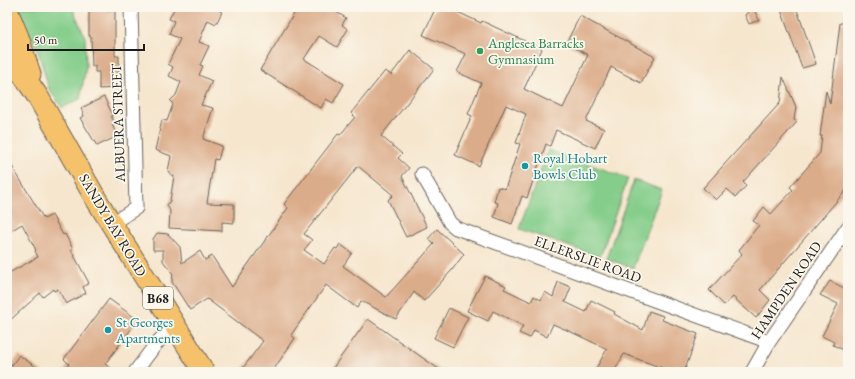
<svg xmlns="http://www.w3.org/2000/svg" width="855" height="379" viewBox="0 0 855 379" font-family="'EB Garamond',serif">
	<rect width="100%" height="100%" fill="#fbf7ec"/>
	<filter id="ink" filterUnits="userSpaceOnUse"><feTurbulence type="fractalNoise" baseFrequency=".025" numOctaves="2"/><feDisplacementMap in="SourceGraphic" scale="8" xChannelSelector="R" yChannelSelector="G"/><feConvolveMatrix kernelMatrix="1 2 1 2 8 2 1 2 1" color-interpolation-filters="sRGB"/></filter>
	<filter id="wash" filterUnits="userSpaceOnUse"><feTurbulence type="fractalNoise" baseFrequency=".012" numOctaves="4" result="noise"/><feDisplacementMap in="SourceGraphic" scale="16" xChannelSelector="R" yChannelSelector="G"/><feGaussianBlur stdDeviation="0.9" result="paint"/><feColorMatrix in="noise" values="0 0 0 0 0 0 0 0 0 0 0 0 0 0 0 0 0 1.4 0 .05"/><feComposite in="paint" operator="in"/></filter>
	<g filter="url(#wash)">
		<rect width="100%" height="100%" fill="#f6e6ce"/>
		<!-- green -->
		<path fill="#84cd8a" stroke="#507453" d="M18,7H72L85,37L86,67L80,99L62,108L49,89L39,54Z
			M548,150L628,178L600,257L519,229Z
			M634,180L662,190L633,268L606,259Z"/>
		<g id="blocks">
			<!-- building -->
			<path fill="#dbac89" d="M89,7H102V10H115V56H119V80H116L117,88L99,89V72H95V66H92L91,36H89Z
				M175,7H213L222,12L216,24L208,20L199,42L209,46L200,65L203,66L199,75L212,81L201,105L213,108L203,139L222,146L218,160L214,159L207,203L234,204V223L222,222V231L169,228L170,211L167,205L170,201L174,176L171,175L168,171L171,156L155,150L162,120L167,121L173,104L170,101L176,95L181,82L169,76L173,67L168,64L180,39L169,34L174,21L169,19Z
				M298,7H328L346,18L342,25L348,29L337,47L319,36L304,59L344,84L333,103L326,99L321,108L260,70Z
				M436,7H447L481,23L482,21L542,49L524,89L563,108L588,55L566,43L580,16L655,57L641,83L611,67L586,121L604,129L595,148L556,130L550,146L546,144L527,198L522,196L512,224L494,217L498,203L494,202L498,187L505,189L520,144L516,143L526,114L506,105L479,166L455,155L472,116L468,114L481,83L457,72L466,54L423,35Z
				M753,7L759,20L749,24L745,15Z
				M780,7H796L816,64L802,68Z
				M840,23H848V188L760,290L770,300L756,318L733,297L724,305L709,290L742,254L739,250L759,225L753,221L764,207L771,214L793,190L790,187L820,153L822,136H820L826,91L830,104Z
				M410,50L434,69L381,136L402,154L398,158L409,168L402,176L427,227L406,237L388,200L393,195L358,166L304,234L312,240L304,250L324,264L335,248L337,249L340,244L352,253L343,266L386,297L434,244L428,239L437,229L464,254L452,270L424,301L414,292L396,319L361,301L357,308L326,285L291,335L295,338L272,372H240L263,341L207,299L190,310L172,282L173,274L163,261V250H153V239L157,233L168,234L180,247L182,263L200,251L205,260L212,256L232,287L288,208L284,204L338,134L340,135L355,117L351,113L385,71L391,75Z
				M783,77L796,107L794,120L797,122L743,182L746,186L736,197L727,189L716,200L703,188L780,103Z
				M104,97L113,115L111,116L115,124L112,125L118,136L97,146L80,118L84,116L81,108Z
				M7,158L44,219L52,215L63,235L65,234L73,249L71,250L89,283L83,287L86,293L66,304L58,289L54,291L53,289L43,297L40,293L7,323V274L38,257L35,251L36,250L22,224L7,233Z
				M485,276L506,286L504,289L531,302L534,296L541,300L545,292L553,297L558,282L571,287L565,302L586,312L591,300L615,312L614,314L643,330L649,311L663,316L662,320L698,334L684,372H673L624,354L614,372H594L607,349L569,331L553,324L547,337L534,330L530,338L519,333L523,326L493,311L488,321L467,311Z
				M830,281L846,289L848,285V352L833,345L834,342L822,336L838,304L820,295Z
				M109,299L138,320L105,364L116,372H63L69,364L64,359Z
				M449,308L468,317L453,347L434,338Z
				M368,319L403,344L443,372H330Z
				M19,355L43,372H7Z"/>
		</g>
	</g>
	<g filter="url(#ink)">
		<use href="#blocks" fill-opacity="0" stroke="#68635a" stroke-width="1"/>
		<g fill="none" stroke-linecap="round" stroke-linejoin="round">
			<defs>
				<path id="street" d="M422,174L450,223L456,228L769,342
					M111,224L136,208L131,7
					M135,372L156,344L174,325
					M752,372L769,342L848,227"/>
				<path id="primary" d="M7,10L18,37L30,74
					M7,51L38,97L96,199L204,372"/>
			</defs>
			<!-- street casing -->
			<use href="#street" stroke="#68635a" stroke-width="15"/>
			<!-- primary casing -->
			<use href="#primary" stroke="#68635a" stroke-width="23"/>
			<!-- street -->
			<use href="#street" stroke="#fff" stroke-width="13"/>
			<!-- primary -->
			<use href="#primary" stroke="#f5c16b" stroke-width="21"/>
		</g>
	</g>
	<!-- markers -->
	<circle fill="#2e9e5b" stroke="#fbf7ec" stroke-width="1.5" cx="480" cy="51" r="4"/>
	<g fill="#0f9aa8" stroke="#fbf7ec" stroke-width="1.5">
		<circle cx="525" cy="166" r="4"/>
		<circle cx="108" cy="330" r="4"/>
	</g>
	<g text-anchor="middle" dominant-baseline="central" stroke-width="3.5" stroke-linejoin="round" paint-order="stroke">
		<!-- shield labels -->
		<rect fill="#fbf7ec" stroke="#5f5e5a" stroke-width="1" x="143" y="287" width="30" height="22" rx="3"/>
		<g font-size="13" font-weight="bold" fill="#1c1c1c">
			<text x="158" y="298">B68</text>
		</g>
		<!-- leisure labels -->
		<g font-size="14" fill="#27864d" stroke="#fbf7ec" text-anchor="start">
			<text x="488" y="43">Anglesea Barracks<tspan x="488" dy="16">Gymnasium</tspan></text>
		</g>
		<!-- street labels -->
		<g font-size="14" fill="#1c1c1c" stroke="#fbf7ec">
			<text transform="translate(118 123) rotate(-92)">ALBUERA STREET</text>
			<text transform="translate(113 225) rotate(59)">SANDY BAY ROAD</text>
			<text transform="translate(588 259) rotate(20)">ELLERSLIE ROAD</text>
			<text transform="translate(786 290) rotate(-56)">HAMPDEN ROAD</text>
		</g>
		<!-- culture labels -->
		<g font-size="14" fill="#0d838f" stroke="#fbf7ec" text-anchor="start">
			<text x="533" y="158">Royal Hobart<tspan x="533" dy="16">Bowls Club</tspan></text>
			<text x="116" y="322">St Georges<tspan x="116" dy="16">Apartments</tspan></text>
		</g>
	</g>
	<!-- margin -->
	<rect width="855" height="379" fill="none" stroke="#fbf7ec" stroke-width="24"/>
	<!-- scale -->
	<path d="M28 44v6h116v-6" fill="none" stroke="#1c1c1c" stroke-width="2"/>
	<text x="34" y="44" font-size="12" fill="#1c1c1c" stroke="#fbf7ec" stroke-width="3" paint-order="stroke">50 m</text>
</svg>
